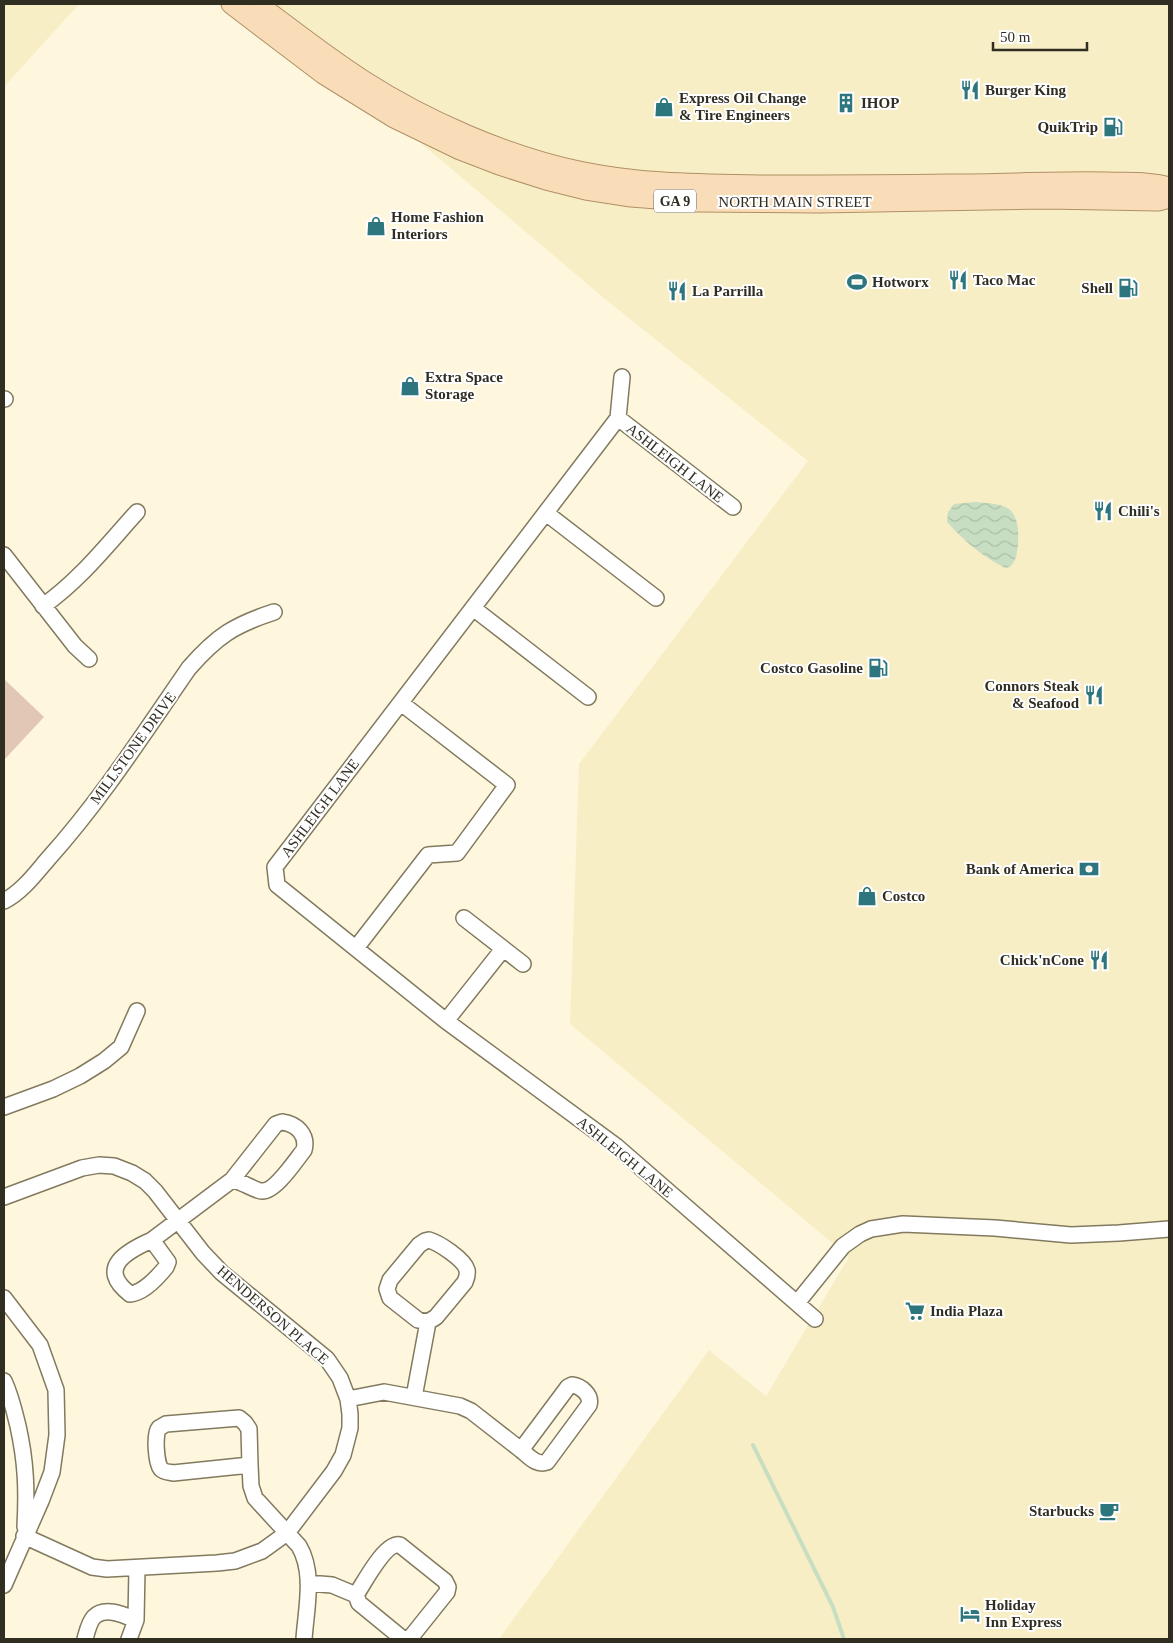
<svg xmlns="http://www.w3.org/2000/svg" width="1173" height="1643" viewBox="0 0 1173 1643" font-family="Georgia,serif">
	<defs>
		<pattern id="water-waves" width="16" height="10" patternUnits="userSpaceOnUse" patternTransform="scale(1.25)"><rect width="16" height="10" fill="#c8dec2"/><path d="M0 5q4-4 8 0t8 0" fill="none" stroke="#acbfa6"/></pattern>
	</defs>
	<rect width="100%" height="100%" fill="#fef7de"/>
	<!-- built -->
	<path fill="#f8eec6" d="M4,4H79L4,87Z
		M242,4H1169V1639H499L709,1350L766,1396L849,1257L570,1024L579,764L808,461L605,299L345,79Z"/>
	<!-- grass -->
	<path fill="#e2c6b6" d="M4,679L44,717L4,760Z"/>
	<!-- water -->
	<path fill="url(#water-waves)" d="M975,502C986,503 1000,503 1009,509C1021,518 1019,545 1016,557C1015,561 1012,564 1010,567L1005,568C982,556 964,541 947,522L948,512L954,504Z"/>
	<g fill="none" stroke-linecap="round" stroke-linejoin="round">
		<!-- stream -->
		<path stroke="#c8dec2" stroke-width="4" d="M753,1445L833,1607L844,1639"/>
		<defs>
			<path id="minor" d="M622,377L618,418L275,867L277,885L446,1021L616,1146L815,1319
				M4,399H5
				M618,418L733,507
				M546,513L656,598
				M4,555L75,646L89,659
				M43,606C80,580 107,545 137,512
				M473,608L588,697
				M4,901C22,892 35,874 48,859C101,800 144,733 189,668C217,636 234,625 274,612
				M464,918L523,964
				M356,948L428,855L457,853L507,785L401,703
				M446,1021L503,949
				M4,1107L53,1089L80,1076L104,1061L121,1047L137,1011
				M282,1122C297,1124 308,1135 304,1150C296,1160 275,1192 262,1191C255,1191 242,1181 232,1180L276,1124Z
				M4,1197L82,1168L99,1165L114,1166L132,1173L145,1181L155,1191L203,1253L222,1273L327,1359L340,1378L348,1399L350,1414V1428L343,1455L334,1471L287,1533L262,1551L235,1561L217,1563L107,1569L92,1567L24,1536
				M152,1240L168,1262L166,1267C158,1277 143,1293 130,1294C96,1268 127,1251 152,1240L232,1180
				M429,1240C439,1243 464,1259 467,1270C468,1274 467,1277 465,1282L436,1317L428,1322L418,1320L390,1298L387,1289L390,1280L419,1245L425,1241Z
				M4,1298L40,1345L56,1390L57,1435L52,1472L41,1501L4,1585
				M797,1303L843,1246L860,1234L871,1229L903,1224L995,1228L1071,1235L1119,1233L1169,1229
				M4,1381C11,1396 14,1410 18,1426C26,1462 27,1490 25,1527
				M572,1385C581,1386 592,1395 589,1405L547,1462C536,1466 529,1456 521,1450L568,1387Z
				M414,1397L428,1322
				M348,1399L384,1392L460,1406L471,1411L521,1450
				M239,1418L245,1423L249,1429L250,1465L173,1473C168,1472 164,1472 161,1469C156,1463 154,1434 159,1428C159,1428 166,1424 166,1424Z
				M250,1465L251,1486L255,1498L299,1546C315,1573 306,1609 304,1639
				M308,1583L332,1585L356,1595
				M136,1620L137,1568
				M85,1639C87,1632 89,1622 94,1617C105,1606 124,1615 136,1620L129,1639
				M403,1639L359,1603L356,1595C364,1583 385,1542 400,1545L445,1581L448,1587L447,1592L411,1637L406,1639"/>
			<path id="major" d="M231,4L323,74L394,118L460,150L499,165L546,180L586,190L631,197L696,202L819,203L1046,199L1158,201L1169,198
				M258,4C293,30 327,57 363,80C425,120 507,156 579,171C639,184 700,184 761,185C824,185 886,185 949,184C1002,184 1054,181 1107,182C1128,183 1149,181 1169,187"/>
		</defs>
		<!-- minor casing -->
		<use href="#minor" stroke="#827a5e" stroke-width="18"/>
		<!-- major casing -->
		<use href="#major" stroke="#b09065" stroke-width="21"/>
		<!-- minor -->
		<use href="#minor" stroke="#fff" stroke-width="15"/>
		<!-- major -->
		<use href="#major" stroke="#f9ddb8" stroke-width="19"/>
	</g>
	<!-- icons -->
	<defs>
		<symbol id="restaurant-bare" viewBox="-9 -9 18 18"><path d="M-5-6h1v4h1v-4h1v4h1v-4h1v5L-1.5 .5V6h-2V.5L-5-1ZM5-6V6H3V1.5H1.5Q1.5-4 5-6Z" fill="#2d767d" stroke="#fff" stroke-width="2.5" paint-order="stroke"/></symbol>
		<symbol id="building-bare" viewBox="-9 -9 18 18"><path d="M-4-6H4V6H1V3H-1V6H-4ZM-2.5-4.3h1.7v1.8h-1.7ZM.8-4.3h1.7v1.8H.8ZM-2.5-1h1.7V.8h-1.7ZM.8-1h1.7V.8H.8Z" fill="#2d767d" stroke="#fff" stroke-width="2.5" paint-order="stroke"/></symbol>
		<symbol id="shop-bare" viewBox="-9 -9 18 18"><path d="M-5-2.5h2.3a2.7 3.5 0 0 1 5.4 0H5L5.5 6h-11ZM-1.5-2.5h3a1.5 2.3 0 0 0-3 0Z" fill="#2d767d" stroke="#fff" stroke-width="2.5" paint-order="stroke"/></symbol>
		<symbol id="fuel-bare" viewBox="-9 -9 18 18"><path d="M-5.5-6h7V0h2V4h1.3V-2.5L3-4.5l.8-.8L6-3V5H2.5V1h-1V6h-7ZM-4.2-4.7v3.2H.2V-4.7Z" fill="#2d767d" stroke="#fff" stroke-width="2.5" paint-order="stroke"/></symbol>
		<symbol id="stadium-bare" viewBox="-9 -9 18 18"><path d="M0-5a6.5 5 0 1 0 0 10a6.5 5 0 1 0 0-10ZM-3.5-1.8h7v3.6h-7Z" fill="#2d767d" stroke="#fff" stroke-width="2.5" paint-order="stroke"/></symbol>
		<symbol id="bank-bare" viewBox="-9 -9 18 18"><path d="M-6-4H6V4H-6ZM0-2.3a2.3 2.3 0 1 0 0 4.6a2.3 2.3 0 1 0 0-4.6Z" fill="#2d767d" stroke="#fff" stroke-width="2.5" paint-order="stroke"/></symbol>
		<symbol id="supermarket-bare" viewBox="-9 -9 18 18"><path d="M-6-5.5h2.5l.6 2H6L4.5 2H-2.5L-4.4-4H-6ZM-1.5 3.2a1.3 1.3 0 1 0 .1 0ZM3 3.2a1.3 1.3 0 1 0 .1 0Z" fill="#2d767d" stroke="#fff" stroke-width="2.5" paint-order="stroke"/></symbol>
		<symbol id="cafe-bare" viewBox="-9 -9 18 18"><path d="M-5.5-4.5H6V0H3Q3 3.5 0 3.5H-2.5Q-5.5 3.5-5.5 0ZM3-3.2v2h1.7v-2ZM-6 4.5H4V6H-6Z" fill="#2d767d" stroke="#fff" stroke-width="2.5" paint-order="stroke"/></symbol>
		<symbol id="hotel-bare" viewBox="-9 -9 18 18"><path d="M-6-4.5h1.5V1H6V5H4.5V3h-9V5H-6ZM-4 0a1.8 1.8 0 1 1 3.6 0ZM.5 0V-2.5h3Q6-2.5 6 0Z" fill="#2d767d" stroke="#fff" stroke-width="2.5" paint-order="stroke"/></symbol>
	</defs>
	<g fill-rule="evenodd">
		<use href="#restaurant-bare" x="956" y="76" width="28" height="28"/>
		<use href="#building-bare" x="832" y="89" width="28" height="28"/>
		<use href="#shop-bare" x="650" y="93" width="28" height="28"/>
		<use href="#fuel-bare" x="1099" y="113" width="28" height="28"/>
		<use href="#shop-bare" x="362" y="212" width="28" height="28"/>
		<use href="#restaurant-bare" x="944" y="266" width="28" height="28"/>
		<use href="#stadium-bare" x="843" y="268" width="28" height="28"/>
		<use href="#fuel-bare" x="1114" y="274" width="28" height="28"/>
		<use href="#restaurant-bare" x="663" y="277" width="28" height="28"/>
		<use href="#shop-bare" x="396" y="372" width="28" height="28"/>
		<use href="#restaurant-bare" x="1089" y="497" width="28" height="28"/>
		<use href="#fuel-bare" x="864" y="654" width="28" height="28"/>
		<use href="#restaurant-bare" x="1080" y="681" width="28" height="28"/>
		<use href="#bank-bare" x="1075" y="855" width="28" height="28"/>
		<use href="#shop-bare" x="853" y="882" width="28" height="28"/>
		<use href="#restaurant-bare" x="1085" y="946" width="28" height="28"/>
		<use href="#supermarket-bare" x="901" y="1297" width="28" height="28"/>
		<use href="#cafe-bare" x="1095" y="1497" width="28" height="28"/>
		<use href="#hotel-bare" x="956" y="1600" width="28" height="28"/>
	</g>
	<g text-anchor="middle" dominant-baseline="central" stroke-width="4" stroke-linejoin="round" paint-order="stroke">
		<!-- shield labels -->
		<rect fill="#fff" stroke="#6e6c64" stroke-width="1" x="654" y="189.5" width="42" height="23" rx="4"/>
		<g font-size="14" font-weight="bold" fill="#302d21">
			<text x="675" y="201">GA 9</text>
		</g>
		<!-- poi labels -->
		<g font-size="15" font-weight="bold" fill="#302d21" stroke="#fff" text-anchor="start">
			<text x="985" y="90">Burger King</text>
			<text x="679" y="98">Express Oil Change<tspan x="679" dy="17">&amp; Tire Engineers</tspan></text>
			<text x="861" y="103">IHOP</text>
			<text x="1098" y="127" text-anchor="end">QuikTrip</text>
			<text x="391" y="217">Home Fashion<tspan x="391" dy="17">Interiors</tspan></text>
			<text x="973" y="280">Taco Mac</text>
			<text x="872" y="282">Hotworx</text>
			<text x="1113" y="288" text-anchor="end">Shell</text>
			<text x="692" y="291">La Parrilla</text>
			<text x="425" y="377">Extra Space<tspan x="425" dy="17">Storage</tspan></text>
			<text x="1118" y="511">Chili's</text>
			<text x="863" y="668" text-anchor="end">Costco Gasoline</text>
			<text x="1079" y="686" text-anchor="end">Connors Steak<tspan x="1079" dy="17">&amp; Seafood</tspan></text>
			<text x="1074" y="869" text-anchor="end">Bank of America</text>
			<text x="882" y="896">Costco</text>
			<text x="1084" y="960" text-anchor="end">Chick'nCone</text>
			<text x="930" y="1311">India Plaza</text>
			<text x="1094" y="1511" text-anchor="end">Starbucks</text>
			<text x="985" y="1605">Holiday<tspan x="985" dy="17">Inn Express</tspan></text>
		</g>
		<!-- street labels -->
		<g font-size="15" fill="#302d21" stroke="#fff">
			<text x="795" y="202">NORTH MAIN STREET</text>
			<text transform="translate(675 463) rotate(38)">ASHLEIGH LANE</text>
			<text transform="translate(133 748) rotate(-54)">MILLSTONE DRIVE</text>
			<text transform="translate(320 808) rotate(-53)">ASHLEIGH LANE</text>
			<text transform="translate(625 1157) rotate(39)">ASHLEIGH LANE</text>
			<text transform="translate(273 1315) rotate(41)">HENDERSON PLACE</text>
		</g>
	</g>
	<!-- border -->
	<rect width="1173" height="1643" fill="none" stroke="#302d21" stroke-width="10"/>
	<!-- scale -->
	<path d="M993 42v8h94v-8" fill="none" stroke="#302d21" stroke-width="2.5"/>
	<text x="1000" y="42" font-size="15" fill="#302d21" stroke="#ffffff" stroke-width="4" paint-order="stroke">50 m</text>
</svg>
